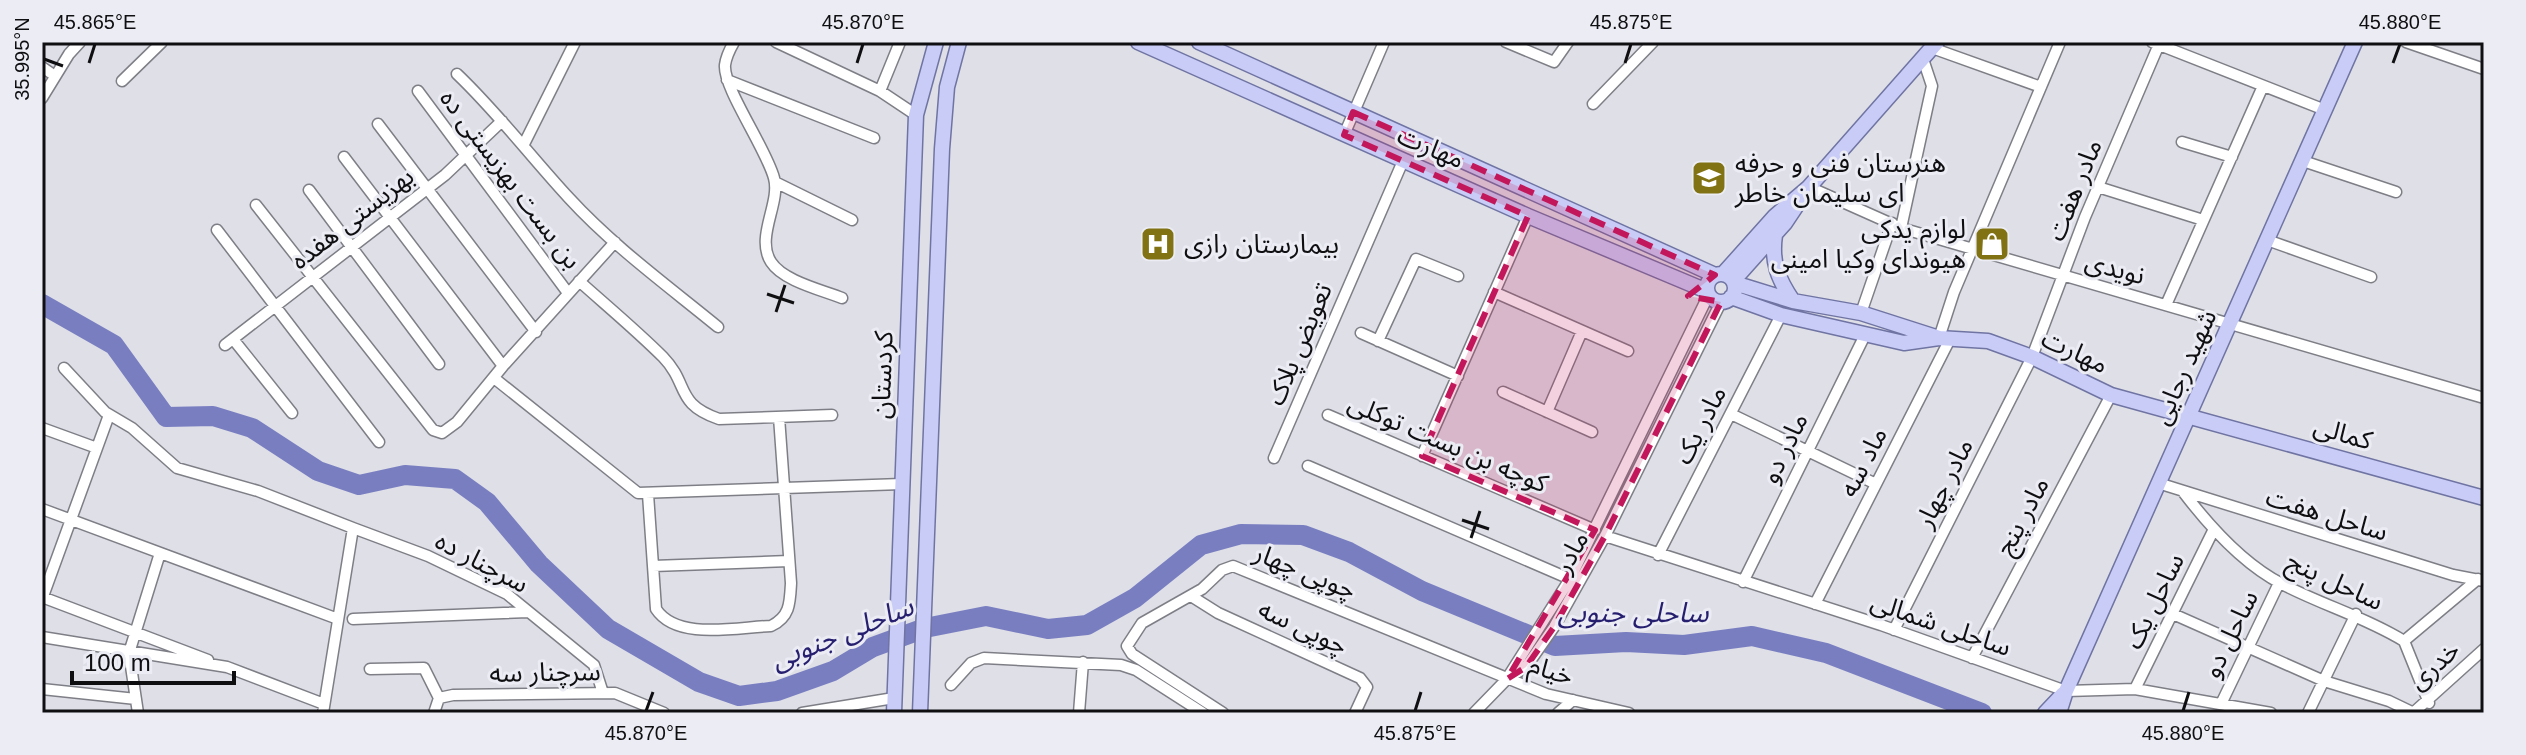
<svg xmlns="http://www.w3.org/2000/svg" width="2526" height="755" viewBox="0 0 2526 755" font-family="Helvetica,'Noto Sans Arabic',sans-serif">
	<rect width="100%" height="100%" fill="#dedfe7"/>
	<g fill="none" stroke-linecap="round" stroke-linejoin="round">
		<!-- river -->
		<path stroke="#797ec1" stroke-width="20" d="M42,304L114,345L166,417L213,416L252,428L318,471L359,485L405,475L455,479L487,502L539,564L608,629L699,682L739,696L777,691L833,671L873,647L925,628L986,616L1048,629L1087,625L1135,598L1201,545L1241,534L1303,535L1349,552L1422,591L1555,646L1626,642L1684,645L1752,636L1826,653L1982,713"/>
		<defs>
			<path id="minor" d="M734,42C730,49 726,57 725,65C723,88 766,148 774,178C781,203 755,237 771,262C783,281 822,290 842,298
				M776,42L880,91L916,115
				M1506,42L1554,62L1568,42
				M2152,42L2325,110
				M2406,42L2484,69
				M1932,48L2041,87
				M1923,59L1932,86L1901,228L2484,398
				M42,67L55,76
				M457,74C498,113 531,157 569,198C613,246 668,286 718,327
				M727,80L874,138
				M122,81L162,42
				M418,91L568,293
				M880,91L900,42
				M42,98L69,54L80,42
				M1593,104L1653,42
				M378,124L536,332
				M1344,135L1384,42
				M2182,142L2232,157
				M524,144L575,42
				M344,157L503,366
				M2303,161L2396,192
				M775,182L852,220
				M1809,187L1901,228
				M2098,187L2203,220
				M309,190L439,364
				M256,205L433,430L442,433L457,422L503,366L615,242
				M217,230L379,442
				M2267,240L2371,277
				M579,281C607,306 637,331 663,357C690,385 674,403 719,419L832,415
				M1494,292L1628,351
				M2166,305L2263,86
				M1861,313L1892,223
				M1361,333L1458,376
				M1939,338L1954,292L2060,42
				M233,339L292,413
				M1378,341L1416,259L1458,276
				M225,345L445,175L502,121
				M64,368L105,412L132,428L177,468L258,491L353,528L323,713
				M494,378L638,493L902,484
				M1503,392L1592,432
				M1547,412L1582,331
				M1731,414L1876,484
				M1328,415L1595,530
				M42,428L97,448
				M1422,456L1528,216
				M1274,458L1403,161
				M1308,466L1570,579
				M2158,483L2453,575L2484,581
				M2184,493C2210,527 2243,564 2282,584C2322,605 2365,617 2404,641
				M648,494L656,609C677,641 737,627 771,626C790,617 790,603 791,583L779,417
				M42,509L338,619
				M353,528L428,556L507,594L594,665L603,693
				M1605,536L1881,625L2066,691L2135,689L2271,713
				M1658,555L1781,315
				M653,566L789,561
				M1743,582L1865,335
				M1191,596L1218,613L1360,678L1367,687L1355,713
				M42,597L208,660
				M42,599L109,415
				M1815,604L1950,339
				M2173,614L2324,681L2389,701L2414,713
				M353,619L528,612
				M1894,630L2032,357L2085,217L2160,42
				M42,637L227,667L324,704
				M2404,641L2478,579
				M2404,641L2429,703
				M1972,658L2111,395
				M370,669L424,668L439,698
				M1508,677L1570,579L1709,294
				M951,685L971,663L984,658L1121,665L1136,670L1203,713
				M42,689L136,699
				M2135,689L2213,531
				M2221,704L2279,583
				M138,713L129,653L160,553
				M434,713L439,698L453,695L615,693L664,713
				M802,713L894,698
				M1079,713L1083,662
				M1223,713L1132,654L1127,646L1142,623L1202,589L1222,570L1233,566L1546,694L1629,713
				M1474,713L1507,679L1526,667L1554,627L1605,536L1721,302
				M1558,713L1573,700
				M2308,713L2356,614
				M2413,713L2484,649"/>
			<path id="major" d="M1138,42L1528,216L1707,291
				M1199,42L1715,275
				M1809,187L1937,42
				M1775,235C1771,262 1778,279 1793,301
				M1723,274L1775,216L1809,187L1785,223L1733,281
				M1707 288a14 14 0 1 1 28 0a14 14 0 1 1-28 0Z
				M1731,297L1781,315L1904,343L1939,338L1861,313L1793,301L1734,283
				M1939,338L1988,341L2032,357L2111,395L2484,498
				M894,713L916,115L936,42
				M920,713L942,149L947,87L959,42
				M2045,713L2063,694
				M2059,713L2066,691L2355,42"/>
		</defs>
		<!-- minor casing -->
		<use href="#minor" stroke="#7e7f86" stroke-width="13"/>
		<!-- major casing -->
		<use href="#major" stroke="#7074a2" stroke-width="17"/>
		<!-- minor -->
		<use href="#minor" stroke="#fff" stroke-width="10"/>
		<!-- major -->
		<use href="#major" stroke="#c8ccf6" stroke-width="14"/>
	</g>
	<!-- marked area -->
	<path fill="#c2185b" fill-opacity="0.2" stroke="#c2185b" stroke-width="6" stroke-dasharray="16 10" stroke-linejoin="round" d="M1353,112L1715,275L1688,296L1721,302L1605,536L1554,627L1526,667L1507,679L1595,530L1422,456L1528,216L1344,135Z"/>
	<!-- ticks -->
	<path fill="none" stroke="#0f0f12" stroke-width="3" d="M44,59L63,66M89,63L95,44M857,63L863,44M1625,63L1631,44M2393,63L2400,44M767,294L794,303M776,312L785,285M1462,520L1489,529M1471,538L1480,511M646,711L653,692M1415,711L1421,692M2183,711L2189,692"/>
	<!-- icons -->
	<defs>
		<symbol id="school-square" viewBox="-11 -11 22 22"><rect x="-9" y="-9" width="18" height="18" rx="4" fill="#817214" stroke="#ebecf4"/><path d="M0-5L7-2L0 1L-7-2ZM-4 1L0 2.5L4 1V4Q0 6-4 4Z" fill="#fff"/></symbol>
		<symbol id="hospital-square" viewBox="-11 -11 22 22"><rect x="-9" y="-9" width="18" height="18" rx="4" fill="#817214" stroke="#ebecf4"/><path d="M-5-5h3v3.5h4V-5h3V5h-3V1.5h-4V5h-3Z" fill="#fff"/></symbol>
		<symbol id="shop-square" viewBox="-11 -11 22 22"><rect x="-9" y="-9" width="18" height="18" rx="4" fill="#817214" stroke="#ebecf4"/><path d="M-5-2.5h2.3a2.7 3.5 0 0 1 5.4 0H5L5.5 6h-11ZM-1.5-2.5h3a1.5 2.3 0 0 0-3 0Z" fill="#fff"/></symbol>
	</defs>
	<g fill-rule="evenodd">
		<use href="#school-square" x="1689" y="158" width="40" height="40"/>
		<use href="#hospital-square" x="1138" y="224" width="40" height="40"/>
		<use href="#shop-square" x="1972" y="224" width="40" height="40"/>
	</g>
	<g text-anchor="middle" dominant-baseline="central" stroke-width="6" stroke-linejoin="round" paint-order="stroke">
		<!-- street labels -->
		<g font-size="26" fill="#0f0f12" stroke="#ebecf4">
			<text transform="translate(1431 147) rotate(23)">مهارت</text>
			<text transform="translate(511 179) rotate(53)">بن بست بهزیستی ده</text>
			<text transform="translate(2074 190) rotate(-68)">مادر هفت</text>
			<text transform="translate(352 218) rotate(-38)">بهزیستی هفده</text>
			<text transform="translate(2115 268) rotate(15)">نویدی</text>
			<text transform="translate(1299 344) rotate(-67)">تعویض پلاک</text>
			<text transform="translate(2075 351) rotate(25)">مهارت</text>
			<text transform="translate(2184 367) rotate(-66)">شهید رجایی</text>
			<text transform="translate(882 375) rotate(-88)">کردستان</text>
			<text transform="translate(1700 425) rotate(-63)">مادر یک</text>
			<text transform="translate(2343 433) rotate(16)">کمالی</text>
			<text transform="translate(1448 443) rotate(23)">کوچه بن بست توکلی</text>
			<text transform="translate(1784 448) rotate(-64)">مادر دو</text>
			<text transform="translate(1863 462) rotate(-63)">ماد سه</text>
			<text transform="translate(1944 483) rotate(-63)">مادر چهار</text>
			<text transform="translate(2327 514) rotate(17)">ساحل هفت</text>
			<text transform="translate(2022 516) rotate(-62)">مادر پنج</text>
			<text transform="translate(1571 552) rotate(-61)">مادر</text>
			<text transform="translate(482 562) rotate(28)">سرچنار ده</text>
			<text transform="translate(1305 571) rotate(22)">چوپی چهار</text>
			<text transform="translate(2335 581) rotate(25)">ساحل پنج</text>
			<text transform="translate(2154 601) rotate(-64)">ساحل یک</text>
			<text transform="translate(1941 624) rotate(19)">ساحلی شمالی</text>
			<text transform="translate(1303 627) rotate(25)">چوپی سه</text>
			<text transform="translate(2230 634) rotate(-64)">ساحل دو</text>
			<text transform="translate(2434 665) rotate(-42)">خدری</text>
			<text transform="translate(1551 670) rotate(17)">خیام</text>
			<text transform="translate(545 672) rotate(-1)">سرچنار سه</text>
		</g>
		<!-- poi labels -->
		<g font-size="26" fill="#0f0f12" stroke="#ebecf4" text-anchor="start">
			<text x="1735" y="163">هنرستان فنی و حرفه<tspan x="1735" dy="30">ای سلیمان خاطر</tspan></text>
			<text x="1966" y="229" text-anchor="end">لوازم یدکى<tspan x="1966" dy="30">هیونداى وکیا امینى</tspan></text>
			<text x="1184" y="244">بیمارستان رازی</text>
		</g>
		<!-- water labels -->
		<g font-size="28" font-style="italic" fill="#261e6e" stroke="#ebecf4">
			<text x="1633" y="612">ساحلی جنوبی</text>
			<text transform="translate(842 633) rotate(-22)">ساحلی جنوبی</text>
		</g>
	</g>
	<!-- border -->
	<rect width="2526" height="755" fill="none" stroke="#ebecf4" stroke-width="88"/>
	<!-- scale -->
	<path d="M72 671v12h162v-12" fill="none" stroke="#0f0f12" stroke-width="4"/>
	<text x="84" y="671" font-size="24" fill="#0f0f12" stroke="#ebecf4" stroke-width="6" paint-order="stroke">100 m</text>
	<rect x="44" y="44" width="2438" height="667" fill="none" stroke="#0f0f12" stroke-width="3"/>
	<g font-size="20" text-anchor="middle" fill="#0f0f12">
		<text x="95" y="29">45.865°E</text>
		<text x="863" y="29">45.870°E</text>
		<text x="1631" y="29">45.875°E</text>
		<text x="2400" y="29">45.880°E</text>
		<text transform="translate(22 59) rotate(-90)" y="7">35.995°N</text>
		<text x="646" y="740">45.870°E</text>
		<text x="1415" y="740">45.875°E</text>
		<text x="2183" y="740">45.880°E</text>
	</g>
</svg>
